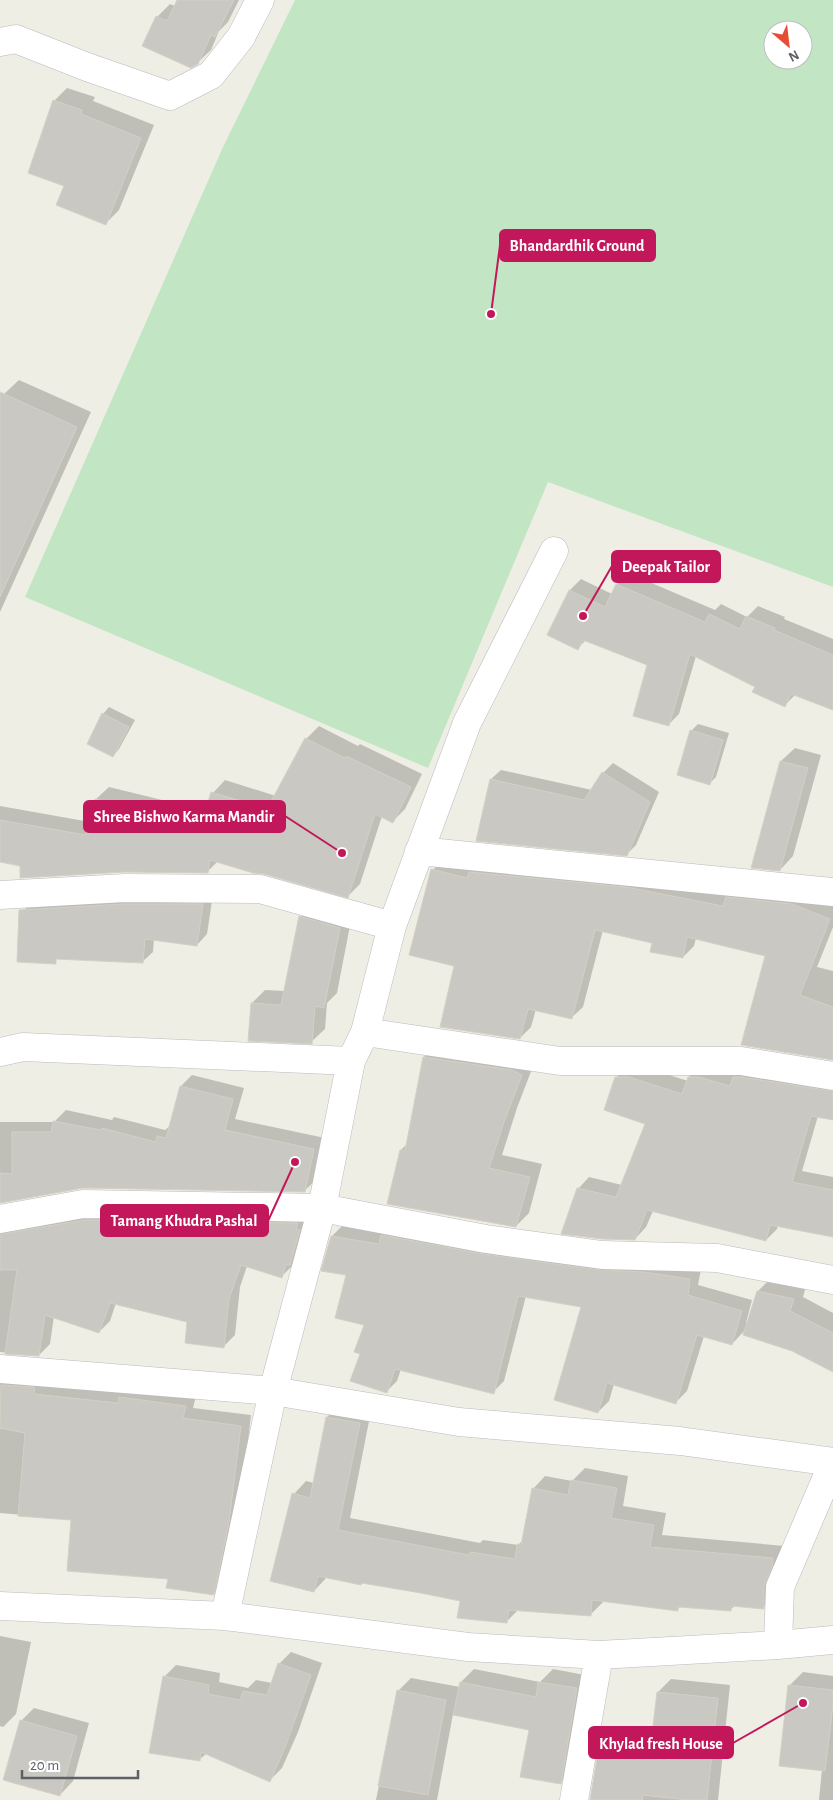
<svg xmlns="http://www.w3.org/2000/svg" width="833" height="1800" viewBox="0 0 833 1800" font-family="'Alegreya Sans',sans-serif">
	<rect width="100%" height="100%" fill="#efeee5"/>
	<!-- green -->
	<path fill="#c2e6c4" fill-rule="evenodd" d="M295,0H833V587L548,482L428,768L25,597L223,147ZM773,30H803V60H773Z"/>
	<!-- shadow -->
	<path fill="#0003" d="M178,0H239L228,22L219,31L211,50L197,63L157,17L170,4L175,6Z
		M67,88L95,97L93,101L154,125L119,210L105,224L66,185L54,101Z
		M19,380L91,412L0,612V404L4,394Z
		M628,573L715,610L721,604L747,617L758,606L785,617L784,619L833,639V708L796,694L785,705L756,686L696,656L679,714L668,725L648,665L586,640L578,648L549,635L570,590L581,579L612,594L617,584Z
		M109,707L135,720L119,749L113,756L103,714Z
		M698,724L729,733L716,777L710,783L691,731Z
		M319,726L358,746L360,744L422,774L405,809L393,821L382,816L360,884L348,896L218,861L207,872L22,864L0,861V806L90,822L96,799L109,787L207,811L213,793L225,780L276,796L306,739Z
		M795,748L821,755L793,856L780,870L752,867L781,761Z
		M613,763L659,792L636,845L626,855L477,840L491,779L501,770L592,790L603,773Z
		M444,858L833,905V927L817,967L833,971V1059L767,955L696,938L694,946L683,957L653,942L603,930L583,1007L571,1018L536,1009L531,1027L520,1038L455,965L433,870Z
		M213,894L207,934L197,945L154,939L153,952L142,962L78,920L25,909L34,900Z
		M313,904L352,915L337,993L327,1003L325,1029L311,1042L252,1003L265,990L285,991L300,917Z
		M437,1044L535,1061L517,1108L502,1155L542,1164L529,1213L516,1226L401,1150L408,1143L424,1057Z
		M628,1066H641L688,1081L689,1077L700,1066L833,1079V1119L818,1116L802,1171L833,1177V1236L778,1225L777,1229L766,1240L653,1211L646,1227L635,1239L578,1189L589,1177L622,1185L647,1123L617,1077Z
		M192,1075L244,1088L235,1119L325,1138L316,1180L304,1191L83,1187L0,1202V1122H54L66,1110L112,1120L114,1117L165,1130L171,1125L181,1086Z
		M96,1209L308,1213L293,1265L282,1276L247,1266L240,1287L235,1335L224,1346L188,1321L116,1303L110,1321L99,1332L54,1316L50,1344L39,1355L0,1352V1219Z
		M343,1225L701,1269L698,1285L752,1300L746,1323H748L758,1291L771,1278L806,1286L803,1297L833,1313V1371L793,1350L746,1329L732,1344L704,1336L687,1391L676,1402L614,1384L609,1401L598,1412L583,1306L526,1296L504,1381L493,1392L401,1369L397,1381L386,1392L361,1353L365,1324L332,1236Z
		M0,1368L196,1396L193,1408L251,1415L240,1510L224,1582L213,1594L169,1578L72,1519L0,1513Z
		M340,1405L371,1411L350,1518L480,1543L483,1540L518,1545L523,1540L533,1489L545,1476L572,1481L585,1468L628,1476L623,1506L666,1513L662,1535L785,1546L776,1595L763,1607L736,1605L730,1610L681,1606L677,1610L603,1600V1602L590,1615L519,1609L507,1621L462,1600L327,1577L314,1591L294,1494L306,1481L314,1483L327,1417Z
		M0,1636L31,1642L16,1714L3,1727L0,1726Z
		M291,1652L322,1663L298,1732L282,1768L270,1780L207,1753L199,1760L164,1677L176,1665L220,1673L219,1682L248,1688L256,1680L272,1683L279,1664Z
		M474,1669L540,1682L553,1669L590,1676L574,1769L560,1783L531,1729L453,1714L437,1800H376L398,1691L411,1678L460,1687L461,1682Z
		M803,1672L833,1676V1800H819L822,1769L790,1685Z
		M671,1679L730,1685L718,1800H592L600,1746L614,1733L653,1737L658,1692Z
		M34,1708L89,1723L73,1781L60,1795L21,1721Z"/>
	<!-- building -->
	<path fill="#cac8c3" stroke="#d4d0c4" d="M177,0H234L215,37L211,35L198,64L191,68L142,46L156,16L167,21Z
		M53,100L82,110L81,114L141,138L106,225L56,205L64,186L28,173Z
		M0,392L77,427L0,597Z
		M616,584L705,622L709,614L740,629L746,616L775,628L774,630L833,655V710L791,694L785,707L752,692L755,687L690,654L669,726L633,716L647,665L583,640L578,650L547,635L569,590L605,607Z
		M102,713L129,727L113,757L87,744Z
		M690,730L723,740L710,785L677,775Z
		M305,738L345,758L346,756L411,787L393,823L375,814L348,898L264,874L253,873L210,860L208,873L124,872L20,878V866L0,862V820L86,835L95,799L201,825L211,792L267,809Z
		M780,761L808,768L780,871L751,868Z
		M602,772L650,802L627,856L476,841L490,779L584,800Z
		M431,869L467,878L469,872L626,887L723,906L726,897L792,904L830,919L800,995L833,1007V1060L741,1045L765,956L687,937L683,958L650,952L652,943L595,930L572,1019L528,1009L520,1039L440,1027L454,966L409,955Z
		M125,904H203L197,946L145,939L143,963L56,959V964L17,962L19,910Z
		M299,916L340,928L324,1008L315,1006L312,1044L248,1041L251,1003L281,1005Z
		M423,1057L512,1070L522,1075L504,1122L489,1168L530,1177L516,1227L387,1204L400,1150L405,1151Z
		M615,1077H629L682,1094L688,1077H699L730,1086L733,1077H740L833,1091V1120L811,1116L792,1182L833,1190V1237L770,1225L766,1241L647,1210L635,1240L603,1239L561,1234L577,1188L616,1197L645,1124L604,1110Z
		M180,1086L233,1099L225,1130L314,1149L305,1192L83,1188L0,1203V1173L12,1174V1132H51L53,1121L101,1130L102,1128L156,1142L157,1136L166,1138Z
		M84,1220L298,1223L296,1230H300L290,1265H286L282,1278L241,1265L229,1299L224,1348L185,1343L187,1322L110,1303L99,1333L45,1315L39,1356L5,1354L17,1270H0V1234Z
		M381,1235L484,1254L600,1270L644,1272L690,1279L688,1295L742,1311L732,1345L697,1335L676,1404L607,1383L598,1413L554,1400L581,1307L518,1296L494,1394L395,1369L387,1393L350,1381L360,1354L354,1352L364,1325L335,1318L346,1275L321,1271L331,1236L379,1244Z
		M757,1291L794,1299L790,1311L833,1333V1372L792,1351L743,1335Z
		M1,1385L35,1387L34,1394L118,1403L119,1397L186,1406L183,1418L241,1426L229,1522L214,1595L166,1588L168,1579L67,1571L71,1520L18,1516L25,1433L0,1428Z
		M326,1417L360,1423L338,1530L469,1555L470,1552L515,1559L517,1544L521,1545L532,1488L568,1495L571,1480L617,1488L611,1518L654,1525L650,1547L773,1558L772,1567L764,1586V1609L731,1606V1611L678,1607V1611L592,1600L591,1616L509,1610L507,1623L457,1618L460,1601L421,1593L362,1583L361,1585L318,1576L314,1592L270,1581L292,1493L310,1498Z
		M278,1663L311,1675L286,1745L270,1782L201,1752L200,1761L149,1753L163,1676L209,1685L208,1694L240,1700L243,1691L267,1695Z
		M460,1682L536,1697L538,1682L577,1688L561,1784L520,1777L529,1730L453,1715Z
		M788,1685L833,1690V1705L825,1771L779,1766Z
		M397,1690L446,1700L428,1795L378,1786Z
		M657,1692L718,1698L707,1800H688L643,1795L642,1800H590L599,1746L650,1751Z
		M20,1720L77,1736L60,1796L3,1780Z"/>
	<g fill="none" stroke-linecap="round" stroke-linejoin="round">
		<defs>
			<path id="minor" d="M0,42L16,39L87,67L170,96L211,75L241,37L260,0
				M419,851L833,892
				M0,895L125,888L260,889L392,926
				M365,1032L560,1061H741L833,1076
				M0,1052L23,1047L351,1061
				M0,1219L83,1204L322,1208L486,1239L602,1255L717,1258L833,1280
				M0,1369L273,1391L459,1422L680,1441L833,1462
				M0,1606L225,1616L468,1647L599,1655L778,1645L833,1640
				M225,1616L273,1391L322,1208L351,1061L365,1032L392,926L467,723L554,551
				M778,1645L780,1587L833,1463
				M574,1800L599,1655"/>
		</defs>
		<!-- minor casing -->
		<use href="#minor" stroke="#b8babf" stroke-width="29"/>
		<!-- minor -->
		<use href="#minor" stroke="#fff" stroke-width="28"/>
	</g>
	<!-- callouts -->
	<path fill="none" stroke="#c2185b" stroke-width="2" d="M491 314L500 245M583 616L612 566M342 853L285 816M295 1162L268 1221M803 1703L733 1743"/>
	<g fill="#c2185b" stroke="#fff" stroke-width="2">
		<circle cx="491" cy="314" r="5"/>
		<circle cx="583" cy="616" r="5"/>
		<circle cx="342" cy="853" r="5"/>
		<circle cx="295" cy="1162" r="5"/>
		<circle cx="803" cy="1703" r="5"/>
	</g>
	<g fill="#c2185b" stroke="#c2185b" stroke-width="2">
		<rect x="500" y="230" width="155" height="31" rx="5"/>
		<rect x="612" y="551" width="108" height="31" rx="5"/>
		<rect x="84" y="801" width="201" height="31" rx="5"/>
		<rect x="101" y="1205" width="167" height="31" rx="5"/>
		<rect x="589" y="1727" width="144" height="31" rx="5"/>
	</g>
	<g font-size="16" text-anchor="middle" font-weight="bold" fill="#fff">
		<text x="577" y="251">Bhandardhik Ground</text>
		<text x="666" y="572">Deepak Tailor</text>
		<text x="184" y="822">Shree Bishwo Karma Mandir</text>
		<text x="184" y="1226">Tamang Khudra Pashal</text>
		<text x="661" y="1749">Khylad fresh House</text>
	</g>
	<!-- north arrow -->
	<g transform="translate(788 45) rotate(152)"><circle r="24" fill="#ffffff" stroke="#bebfc2"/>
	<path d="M0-4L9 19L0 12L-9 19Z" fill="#e74c34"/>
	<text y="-8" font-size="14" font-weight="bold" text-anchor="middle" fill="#5d6066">N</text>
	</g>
	<!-- scale -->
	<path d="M22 1770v8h116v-8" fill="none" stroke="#5d6066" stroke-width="2.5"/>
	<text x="30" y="1770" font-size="15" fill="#5d6066" stroke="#ffffff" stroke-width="4" paint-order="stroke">20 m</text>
</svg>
